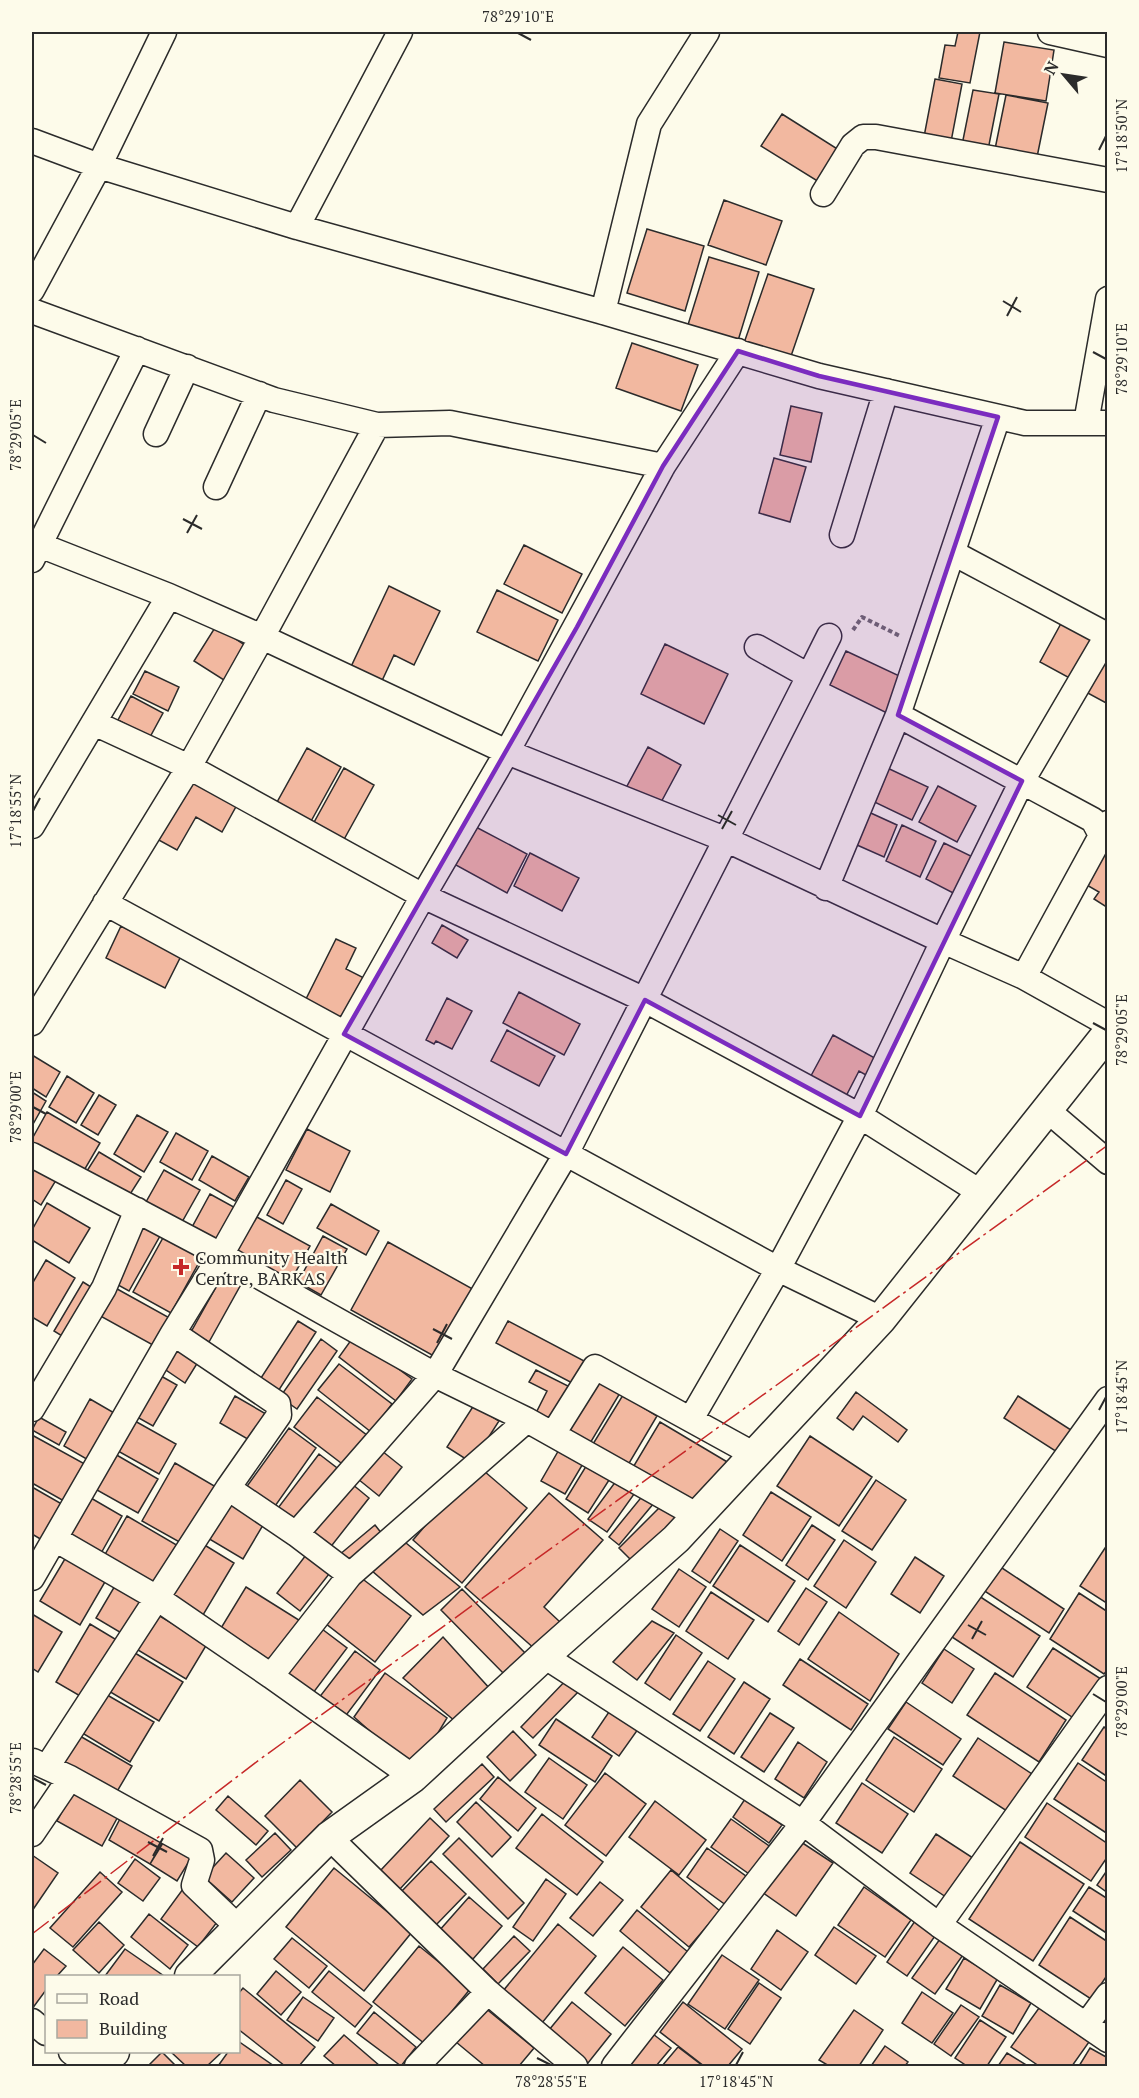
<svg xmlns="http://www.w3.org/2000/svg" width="1139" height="2098" viewBox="0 0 1139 2098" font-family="'PT Serif',serif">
	<rect width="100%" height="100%" fill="#fdfbea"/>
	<!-- building -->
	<path fill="#f2b8a0" stroke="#2b2b2b" stroke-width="1.5" d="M958,32H980L970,83L939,78L945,45L955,46Z
		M1004,42L1054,50L1046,101L995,93Z
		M935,79L962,84L950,147L923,142Z
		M973,90L999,94L987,155L961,150Z
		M1006,95L1048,103L1036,162L994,154Z
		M782,114L839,150L819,182L761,146Z
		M724,200L782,221L766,265L708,245Z
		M647,229L704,246L685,311L627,293Z
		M709,257L759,272L737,344L687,328Z
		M768,274L814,289L790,359L744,343Z
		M632,343L698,365L681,411L616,388Z
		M791,406L822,413L811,462L780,455Z
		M774,458L806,467L790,522L759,513Z
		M524,545L582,574L562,613L504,584Z
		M389,586L440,611L414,665L394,655L380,685L349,671Z
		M497,590L558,620L538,661L477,632Z
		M1064,618L1099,637L1075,681L1040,662Z
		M216,626L249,648L227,682L194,661Z
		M665,644L728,674L704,724L641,694Z
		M846,651L908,680L891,715L830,685Z
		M1108,658V704L1084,691Z
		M145,671L179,687L168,711L133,694Z
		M131,696L163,713L150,737L118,720Z
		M648,747L681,765L659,806L626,788Z
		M307,748L341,767L310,823L276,804Z
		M881,765L928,787L912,820L866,798Z
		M344,768L374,785L342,843L312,826Z
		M191,776L238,803L222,832L196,817L177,850L155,838Z
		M938,786L976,806L957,842L919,822Z
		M862,809L897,825L884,857L848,841Z
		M902,825L936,841L920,877L886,861Z
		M474,826L527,854L507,893L454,864Z
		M944,843L977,859L959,896L926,879Z
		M1099,846L1108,852V908L1094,899L1099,892L1078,880Z
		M530,853L579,878L562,911L514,886Z
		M442,925L468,940L457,958L432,943Z
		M121,926L181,956L165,988L106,958Z
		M336,939L356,948L346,969L364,978L342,1022L304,1003Z
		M519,992L580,1024L564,1055L503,1023Z
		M447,998L472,1011L452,1049L436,1041L434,1044L426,1040Z
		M507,1030L555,1056L539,1086L491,1061Z
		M833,1035L882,1062L873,1079L859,1071L844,1100L806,1085Z
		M32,1055L60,1072L46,1097L32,1088Z
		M67,1076L94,1093L76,1123L49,1107Z
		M32,1092L46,1101L32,1126Z
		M99,1095L116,1105L98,1135L81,1125Z
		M47,1112L100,1143L82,1174L32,1144V1139Z
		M137,1115L168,1132L144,1172L114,1154Z
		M307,1129L350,1151L330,1192L286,1170Z
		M176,1133L208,1151L192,1180L160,1162Z
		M99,1152L141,1177L127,1199L85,1174Z
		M212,1156L249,1177L235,1201L199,1180Z
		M32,1167L58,1177L41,1205L32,1199Z
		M164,1170L200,1190L182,1222L146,1202Z
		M286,1180L302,1189L283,1224L267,1215Z
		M210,1194L241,1211L222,1246L191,1229Z
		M47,1203L90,1228L69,1263L32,1240V1230Z
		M331,1204L379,1231L366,1255L317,1228Z
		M255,1216L310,1246L289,1284L234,1253Z
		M140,1225L160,1236L129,1291L109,1280Z
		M164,1236L202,1257L171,1313L133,1292Z
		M323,1236L347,1249L321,1295L298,1282Z
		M388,1242L478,1292L441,1360L351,1310Z
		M46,1260L75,1278L47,1326L32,1317V1284Z
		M226,1269L244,1279L209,1342L191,1332Z
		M83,1282L99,1292L70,1341L54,1331Z
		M110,1285L175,1321L160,1349L95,1313Z
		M298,1321L316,1332L277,1393L259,1381Z
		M508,1321L588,1363L576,1385L496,1343Z
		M354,1336L412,1379L396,1401L339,1357Z
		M321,1339L337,1351L297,1409L280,1397Z
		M174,1346L198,1362L185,1383L160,1366Z
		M339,1364L392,1404L371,1432L318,1390Z
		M536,1370L572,1388L555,1422L536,1413L547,1391L529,1382Z
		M161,1376L177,1385L153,1426L137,1417Z
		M599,1380L620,1393L589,1445L568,1432Z
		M856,1392L907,1430L898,1442L863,1416L853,1430L837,1418Z
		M623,1395L657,1416L628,1465L593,1444Z
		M235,1396L266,1414L251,1441L220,1423Z
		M1018,1396L1071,1430L1057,1452L1004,1418Z
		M317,1397L368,1436L345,1466L294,1427Z
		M90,1399L116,1414L90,1461L64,1446Z
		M474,1405L499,1421L472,1463L447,1447Z
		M126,1416L176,1444L159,1474L109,1446Z
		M39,1417L66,1432L59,1445L32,1430Z
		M660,1422L729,1463L689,1505L632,1469Z
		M289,1428L316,1448L273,1509L245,1489Z
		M32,1435L92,1468L71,1505L32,1483Z
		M810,1436L872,1477L839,1526L777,1486Z
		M377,1447L402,1467L379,1496L353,1475Z
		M560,1448L584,1462L565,1494L541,1481Z
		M108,1450L158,1479L138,1513L88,1485Z
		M319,1454L341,1471L300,1525L278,1508Z
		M175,1463L216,1487L183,1544L142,1521Z
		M588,1463L611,1477L588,1513L566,1499Z
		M477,1465L527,1508L462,1583L413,1540Z
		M619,1477L637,1490L607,1532L588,1519Z
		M346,1479L369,1498L329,1549L305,1530Z
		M876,1480L906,1500L872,1550L842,1531Z
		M32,1487L67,1507L47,1543L32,1534Z
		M771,1492L811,1517L782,1561L743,1535Z
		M549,1493L603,1540L544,1607L560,1622L536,1650L465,1587Z
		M84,1494L122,1516L100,1555L61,1533Z
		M644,1494L654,1503L619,1545L609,1537Z
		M228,1498L266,1520L243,1559L206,1537Z
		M664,1503L678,1518L634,1563L619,1548Z
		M127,1516L180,1547L156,1589L103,1558Z
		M375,1525L386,1539L350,1569L339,1555Z
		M812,1525L835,1540L808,1580L786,1565Z
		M720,1529L738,1541L710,1583L692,1571Z
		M844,1540L876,1562L846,1608L814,1586Z
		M198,1541L234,1563L203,1615L167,1593Z
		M406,1543L460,1587L423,1615L371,1570Z
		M740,1545L795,1581L768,1622L713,1586Z
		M1107,1545H1108V1604L1080,1586Z
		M309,1551L333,1569L300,1611L277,1593Z
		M69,1552L109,1575L80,1625L40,1601Z
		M915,1557L944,1576L920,1613L891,1594Z
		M996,1564L1064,1609L1049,1633L980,1588Z
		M679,1569L706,1587L679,1627L652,1609Z
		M360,1577L411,1616L375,1662L325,1623Z
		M116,1584L148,1603L128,1637L96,1618Z
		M246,1587L302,1622L273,1667L218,1633Z
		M806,1588L827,1602L799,1645L778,1631Z
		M462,1589L529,1657L508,1678L441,1610Z
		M711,1592L754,1620L728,1659L686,1631Z
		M1079,1593L1108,1612V1669L1104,1674L1050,1639Z
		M979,1596L1040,1636L1013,1677L952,1637Z
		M153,1612L207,1644L186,1679L133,1647Z
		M839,1612L899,1654L870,1701L808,1659Z
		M32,1614L62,1632L38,1672L32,1668Z
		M652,1621L674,1633L637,1680L613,1662Z
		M90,1624L120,1642L87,1700L56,1682Z
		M318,1626L347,1648L310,1697L282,1675Z
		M676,1635L702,1653L670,1700L645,1683Z
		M443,1637L491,1690L455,1721L403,1678Z
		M1053,1648L1104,1681L1078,1721L1027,1687Z
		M944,1649L974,1669L952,1703L922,1683Z
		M130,1650L183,1682L159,1721L107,1690Z
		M355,1651L380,1670L344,1718L318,1699Z
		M800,1659L868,1704L851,1730L783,1685Z
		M708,1661L735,1679L700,1731L673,1714Z
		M385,1673L447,1718L415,1771L354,1717Z
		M995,1673L1066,1720L1039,1762L967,1715Z
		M570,1676L582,1688L533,1738L521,1727Z
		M744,1682L770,1699L734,1754L708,1737Z
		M102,1692L154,1722L130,1762L79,1731Z
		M906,1702L961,1739L943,1765L888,1729Z
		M613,1706L641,1725L619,1756L592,1737Z
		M770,1713L794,1728L764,1772L741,1757Z
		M556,1719L612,1756L595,1782L539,1745Z
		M1104,1727L1108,1729V1777L1082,1760Z
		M513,1731L536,1755L510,1781L487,1757Z
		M73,1732L132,1766L115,1795L56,1761Z
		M894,1737L942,1769L914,1812L866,1780Z
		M978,1738L1038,1778L1013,1815L953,1776Z
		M798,1742L827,1762L804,1798L775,1779Z
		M549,1758L587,1785L563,1819L525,1792Z
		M1078,1763L1108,1783V1834L1054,1799Z
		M482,1764L494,1777L446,1822L434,1809Z
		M605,1773L646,1804L606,1856L565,1825Z
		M498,1777L536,1808L518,1831L480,1799Z
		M300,1780L332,1812L297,1848L265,1816Z
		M862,1783L908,1814L882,1853L836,1823Z
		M76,1786L121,1811L102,1846L57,1821Z
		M228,1796L268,1831L256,1845L216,1810Z
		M745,1799L782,1825L769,1843L733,1817Z
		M655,1801L706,1840L679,1875L629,1837Z
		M476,1802L511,1837L492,1857L457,1822Z
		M1047,1803L1108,1844V1856L1091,1881L1025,1837Z
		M542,1814L603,1862L577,1895L516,1848Z
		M122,1815L164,1839L150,1864L109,1840Z
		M430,1818L449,1836L400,1889L380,1871Z
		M731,1819L772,1848L752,1876L711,1847Z
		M275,1833L291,1850L262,1877L246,1860Z
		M936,1834L973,1858L946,1897L910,1873Z
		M166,1838L193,1855L177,1881L150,1864Z
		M459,1838L524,1903L508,1919L443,1854Z
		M798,1840L833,1863L796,1916L762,1892Z
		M1020,1842L1084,1884L1033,1961L969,1919Z
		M707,1848L750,1879L730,1908L687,1877Z
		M226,1853L254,1878L232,1902L204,1877Z
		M32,1855L58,1873L32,1911Z
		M135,1859L160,1878L143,1901L118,1883Z
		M431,1861L466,1894L435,1926L400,1893Z
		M334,1868L412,1932L364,1991L286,1927Z
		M1108,1869V1893L1097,1885Z
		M671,1870L720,1911L689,1947L641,1907Z
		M100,1872L122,1892L73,1947L50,1928Z
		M546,1879L566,1894L533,1941L513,1927Z
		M600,1882L623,1900L593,1936L570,1918Z
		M864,1887L911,1920L885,1957L838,1925Z
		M1089,1887L1108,1899V1934L1073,1911Z
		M183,1889L221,1917L198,1947L161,1919Z
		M469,1897L502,1926L473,1959L439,1931Z
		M637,1910L688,1952L670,1973L620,1931Z
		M149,1914L188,1945L170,1969L131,1937Z
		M1070,1917L1108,1942V1974L1091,1999L1039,1965Z
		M915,1921L935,1936L907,1976L887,1962Z
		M99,1922L124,1945L99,1973L73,1950Z
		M558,1924L596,1956L542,2023L503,1991Z
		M834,1927L876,1956L856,1984L815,1955Z
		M777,1930L808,1952L781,1990L751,1969Z
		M514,1936L530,1951L498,1984L483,1969Z
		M292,1938L327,1966L309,1988L274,1959Z
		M940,1939L963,1955L935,1994L912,1978Z
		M419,1946L471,1988L425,2044L373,2002Z
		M623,1947L663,1980L625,2026L585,1993Z
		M44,1949L66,1966L57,1976H46V1990L32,2009V1965Z
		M125,1949L164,1976H105Z
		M722,1955L759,1980L725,2029L688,2004Z
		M964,1958L998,1978L980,2009L946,1989Z
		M276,1971L301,1992L281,2015L257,1994Z
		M329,1971L372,2006L355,2027L312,1992Z
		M759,1983L781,1998L750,2044L728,2029Z
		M1000,1985L1031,2003L1013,2034L982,2016Z
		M243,1988L315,2047L299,2066H285L238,2029V1994Z
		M922,1992L953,2013L932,2043L902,2023Z
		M303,1997L334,2018L318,2041L287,2020Z
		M572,2002L611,2034L588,2063L549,2030Z
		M683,2002L742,2049L728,2066H704L660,2032Z
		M961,2005L979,2017L951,2056L934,2044Z
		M484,2007L534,2048L519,2066H485L456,2042Z
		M1039,2008L1089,2042L1072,2066H1039L1011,2047Z
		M854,2010L883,2030L859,2066H829L819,2060Z
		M374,2012L416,2047L401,2066L357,2033Z
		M980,2020L1006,2037L987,2066H967L955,2058Z
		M653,2034L671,2048L656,2066H628Z
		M344,2035L380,2066H336L324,2056Z
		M238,2041L274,2066H218L228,2052H238Z
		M885,2046L908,2062L905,2066H871Z
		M678,2047L703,2066H662Z
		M1090,2048L1108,2058V2066H1079Z
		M162,2052L176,2066H148Z
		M171,2052H222L207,2066H186Z
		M1007,2053L1028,2066H998Z"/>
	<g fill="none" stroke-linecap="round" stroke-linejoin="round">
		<defs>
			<path id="minor" d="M1050,32L1108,45
				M32,141L99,166L297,227L603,312L819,376L1025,423H1108
				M823,194L853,145L863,137H876L1108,180
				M297,227L400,32
				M32,290L99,166L164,32
				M32,311L274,400L377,425
				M603,312L649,124L707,32
				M1086,423L1108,299
				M156,434L187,367
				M216,487L259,394
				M842,535L886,391
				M32,542L169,596
				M955,554L1107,635
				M32,560L137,349
				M809,676L829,636
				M898,715L1093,820L1101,835L1108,839
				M94,723L189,767L423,896L507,752L727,840L943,941L1022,781L1108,634
				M32,826L169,596L262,637L377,425L450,423L663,466
				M826,888L898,715L998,417
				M105,903L778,1269L881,1319
				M1024,977L1108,823
				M32,1023L189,767L262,637L507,752L663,466L738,351
				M1046,1109L1108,1162
				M32,1155L221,1255L435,1375L566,1154L809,676L757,647
				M173,1333L278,1404L279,1415L228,1488
				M32,1409L104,1288L137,1210
				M691,1419L778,1269L860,1116L943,941L1024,977L1108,1024
				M553,1434L595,1367L755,1455
				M350,1575L527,1420
				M32,1578L173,1333L221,1255L423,896L645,1000L860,1116L980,1192
				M544,1656L803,1823L939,1925L1108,2040
				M271,1676L157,1598L228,1488L296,1534
				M33,1761L70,1778L200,1850L202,1860L194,1885L239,1928
				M47,1767L157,1598L55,1539
				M413,1777L271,1676L350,1575L296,1534L435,1375L527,1420L698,1516
				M32,1834L70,1778
				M329,1837L488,1992L575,2066
				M939,1925L1108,1688
				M32,2021L46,2033
				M1086,2025L1108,1995
				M71,2052L90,2066
				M417,2066L488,1992
				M614,2066L803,1823L1108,1399"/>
			<path id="tertiary" d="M190,1976L329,1837L413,1777L544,1656L676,1539L881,1319L1108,1033
				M99,2066L114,2052"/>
		</defs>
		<!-- minor casing -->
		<use href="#minor" stroke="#2b2b2b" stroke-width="27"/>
		<!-- tertiary casing -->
		<use href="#tertiary" stroke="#2b2b2b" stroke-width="33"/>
		<!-- path -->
		<path stroke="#6a6964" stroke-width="4" stroke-dasharray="4.5 3" stroke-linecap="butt" d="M853,630L862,617L900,636"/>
		<!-- minor -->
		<use href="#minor" stroke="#fdfbea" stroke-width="24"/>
		<!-- tertiary -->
		<use href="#tertiary" stroke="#fdfbea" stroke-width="30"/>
		<!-- power -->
		<path stroke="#c62828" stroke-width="1.5" stroke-dasharray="21 4.5 3 4.5" stroke-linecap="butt" d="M32,1934L259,1760L1108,1145"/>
	</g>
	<!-- marked area -->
	<path fill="#7b2cbf" fill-opacity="0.2" stroke="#7b2cbf" stroke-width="4.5" stroke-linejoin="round" d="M738,351L819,376L998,417L898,715L1022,781L860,1116L645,1000L566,1154L344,1034L577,627L663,466Z"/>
	<!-- ticks -->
	<path fill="none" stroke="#2b2b2b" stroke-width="2" d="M518,33L531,40M1099,150L1106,136M1003,301L1021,312M1007,316L1017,297M1093,352L1106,359M33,435L46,443M183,519L202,529M187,533L197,515M33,811L40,798M718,815L736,825M722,829L732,811M1093,1023L1106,1030M33,1107L46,1114M433,1329L452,1339M437,1343L447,1324M1099,1410L1106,1397M968,1625L986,1635M972,1639L982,1621M1093,1694L1106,1702M33,1778L46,1785M148,1842L167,1852M153,1856L163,1838M537,2058L551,2065M736,2065L743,2052"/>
	<!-- markers -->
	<path fill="#c62828" stroke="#fdfbea" stroke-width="2" d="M178 1258h6v6h6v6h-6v6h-6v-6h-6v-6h6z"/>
	<g text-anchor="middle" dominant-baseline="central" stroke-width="4.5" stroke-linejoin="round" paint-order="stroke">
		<!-- poi labels -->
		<g font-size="18" fill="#2b2b2b" stroke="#fdfbea" text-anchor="start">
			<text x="195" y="1257">Community Health<tspan x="195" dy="21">Centre, BARKAS</tspan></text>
		</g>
	</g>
	<!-- border -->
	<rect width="1139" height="2098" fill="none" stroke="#fdfbea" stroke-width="66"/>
	<!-- legend -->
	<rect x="45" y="1975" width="195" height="78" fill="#fdfbea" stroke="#a9a89e" stroke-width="1.5"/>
	<rect x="57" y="1994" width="30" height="9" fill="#fdfbea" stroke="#a9a89e" stroke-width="1.5"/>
	<text x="99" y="2005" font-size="18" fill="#2b2b2b">Road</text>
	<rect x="57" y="2020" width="30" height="18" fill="#f2b8a0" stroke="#a9a89e" stroke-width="1.5"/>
	<text x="99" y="2035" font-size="18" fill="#2b2b2b">Building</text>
	<!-- north arrow -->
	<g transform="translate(1064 75) rotate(299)" stroke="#fdfbea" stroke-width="4.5" paint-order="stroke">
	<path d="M0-4.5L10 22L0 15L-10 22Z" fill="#2b2b2b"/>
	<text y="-9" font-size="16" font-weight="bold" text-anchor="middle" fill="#2b2b2b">N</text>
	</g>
	<rect x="33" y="33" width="1073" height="2032" fill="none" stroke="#2b2b2b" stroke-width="2"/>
	<g font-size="15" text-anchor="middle" fill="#2b2b2b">
		<text x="518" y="22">78°29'10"E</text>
		<text transform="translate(1122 136) rotate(-90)" y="5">17°18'50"N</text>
		<text transform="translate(1122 359) rotate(-90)" y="5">78°29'10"E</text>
		<text transform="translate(16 435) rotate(-90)" y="5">78°29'05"E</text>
		<text transform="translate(16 811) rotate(-90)" y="5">17°18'55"N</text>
		<text transform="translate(1122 1030) rotate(-90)" y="5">78°29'05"E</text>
		<text transform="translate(16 1107) rotate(-90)" y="5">78°29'00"E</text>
		<text transform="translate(1122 1397) rotate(-90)" y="5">17°18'45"N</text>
		<text transform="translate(1122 1702) rotate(-90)" y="5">78°29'00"E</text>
		<text transform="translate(16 1778) rotate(-90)" y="5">78°28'55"E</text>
		<text x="551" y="2087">78°28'55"E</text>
		<text x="736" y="2087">17°18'45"N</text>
	</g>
</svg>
